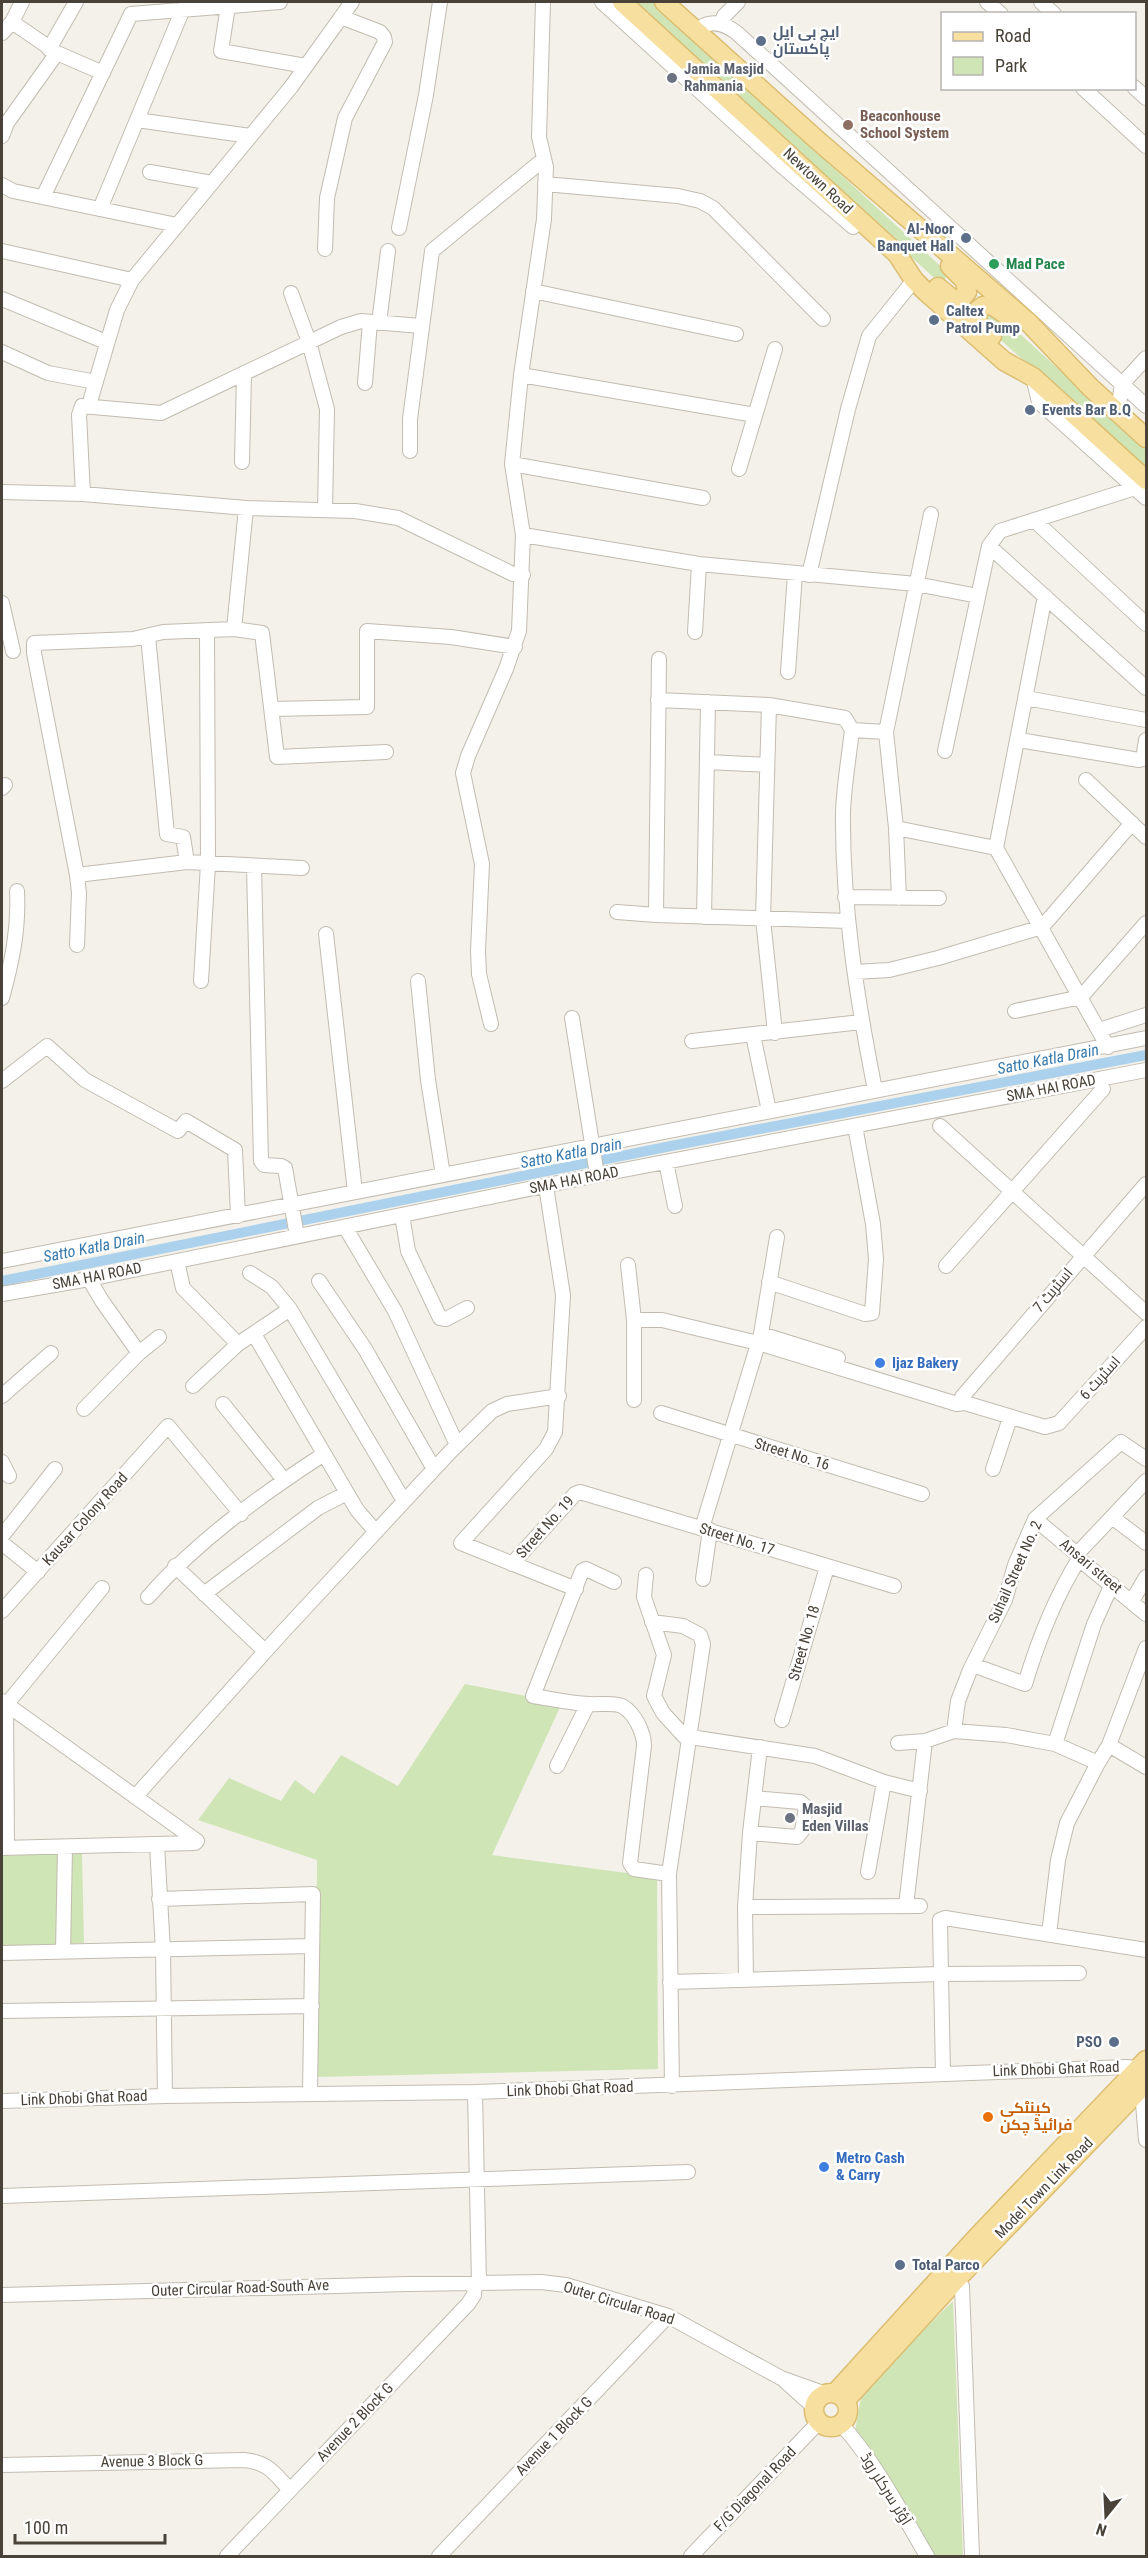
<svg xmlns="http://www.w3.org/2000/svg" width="1148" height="2558" viewBox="0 0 1148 2558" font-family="'Roboto Condensed',Cairo,sans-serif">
	<rect width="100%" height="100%" fill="#f4f1ea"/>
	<!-- green -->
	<path fill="#cfe5b6" d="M631,2H653L948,273L942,285Z
		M995,311L1146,449V470L985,326L982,313Z
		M465,1684L562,1703L492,1855L657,1877L658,2069L316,2077L317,1860L198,1820L229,1778L281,1801L295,1780L314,1794L341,1755L398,1786Z
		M82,1852L84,1943L2,1948V1856Z
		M953,2301L963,2556H931L855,2432L860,2402L865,2388Z"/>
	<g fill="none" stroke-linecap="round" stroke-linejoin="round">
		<!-- canal -->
		<path stroke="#abd1ec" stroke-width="10" d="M2,1281L671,1146L1146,1055"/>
		<defs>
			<path id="minor" d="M602,2L783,167L853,227L860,220
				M987,2L1001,14
				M1041,2L1054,14
				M228,6L221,51L306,66
				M12,22L57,53L103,73
				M721,23L724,16L738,2
				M696,32C708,18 724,23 737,33L1146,406
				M2,33L12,22L22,2
				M49,49L76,2
				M1134,87L1146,98
				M1083,88L1146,146
				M137,120L250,136
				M2,136L7,123L57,53
				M150,172L212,183
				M545,184L678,196L700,201L713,208L823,319
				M2,185L13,191L177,225
				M43,197L131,14L280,2
				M100,209L183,9
				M399,228L426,95L440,2
				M325,249L327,198L345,118L385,42L384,37L380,32L341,17
				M2,251L132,280
				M533,291L736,334
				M291,293L309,342L327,409L325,510
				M2,299L106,342
				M379,323L388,251
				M2,352L48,373L96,382
				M521,375L755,415
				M1033,377L1039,402L1146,498
				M365,383L370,322
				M89,405L117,310L132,280L291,87L352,2
				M1118,411L1122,384L1146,358
				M410,451V419L432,251L544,159
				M242,462L244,373
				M512,464L703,498
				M739,469L775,349
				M2,492L83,494L246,508L355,511L398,518L513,574L523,575
				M83,494L79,415L82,406L161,413L341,327L361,321L421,326
				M1034,520L1146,624
				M523,535L699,564L916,584L978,596
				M989,546L1146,688
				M809,575L848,409L869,336L914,280
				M1045,596L996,848L1108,1047
				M2,603L13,651
				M234,629L262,633L277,757L386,752
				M695,632L699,564
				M148,636L167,834L183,837L187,862
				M788,672L795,574
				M1026,698L1146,720
				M658,700L769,705L845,718L852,730L886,732
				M769,705L763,919L775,1033
				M272,709L367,707V631L451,637L515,647
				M852,730C849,757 844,785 843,812C842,906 857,999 875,1090
				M1019,740L1139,760L1143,759L1146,740
				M945,751L989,546L1000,531L1135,488
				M707,762L767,765
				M1086,780L1146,837
				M2,788L5,785
				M896,828L996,848
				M254,867L261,1161L264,1165L281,1166L285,1168L297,1236
				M77,875L187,862L302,868
				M845,897L939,898
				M899,898L896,828L886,732L931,514
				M617,912L656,915L848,921
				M656,915L659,659
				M704,917L708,702
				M326,934L355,1192
				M77,945L79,893L77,875L34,653V643L133,639L163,632L234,629L246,508
				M855,972L889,970L938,958L1042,927L1132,823
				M201,981L208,864L207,630
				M418,981L428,1080L443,1175
				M2,998C12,962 19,929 17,891
				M1015,1011L1081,997L1146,923
				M572,1018L597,1175
				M491,1024L479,974L478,951L482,864L463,773L468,756L506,669L519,631L523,535L512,464L521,375L544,219L546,167L539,137L543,2
				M1099,1030L1146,1015
				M753,1035L769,1111
				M692,1041L861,1022
				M2,1081L47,1046L85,1080L178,1131L186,1121L235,1150L238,1216
				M940,1126L1146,1313
				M666,1162L675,1206
				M546,1186L563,1295L555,1432L546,1449L461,1543L576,1589
				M402,1215L408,1251L440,1318L446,1319L467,1308
				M345,1227L395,1311L457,1445
				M2,1261L1146,1038
				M177,1261L183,1288L238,1344
				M628,1265L634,1320V1400
				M946,1266L1103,1089
				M250,1273L272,1287L290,1309L404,1501
				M89,1279L102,1301L139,1353
				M319,1281L365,1349L434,1469
				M769,1282L865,1314L872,1313L876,1259L873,1224L855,1126
				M2,1294L89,1279L597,1175L1146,1070
				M634,1320H662L758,1343L957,1404L965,1403L1045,1427L1059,1423L1146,1327
				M254,1334L357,1510L376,1532
				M761,1334L838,1358
				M193,1386L238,1344L290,1309
				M2,1396L51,1353
				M962,1397L1146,1184
				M223,1404L284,1480
				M84,1409L139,1353L159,1337
				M661,1413L922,1494
				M2,1462L9,1476
				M993,1469L1010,1418
				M1112,1517L1146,1543
				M1035,1519L1077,1554L1079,1559L1146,1614
				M702,1528L761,1334L777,1237
				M2,1536L55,1469
				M2,1543L38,1572
				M1077,1554L1146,1481
				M512,1564L575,1494L580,1492L894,1586
				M175,1566L265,1651
				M646,1575L644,1597L664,1655L654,1696L663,1713L684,1736L815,1756L884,1782L920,1791
				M703,1579L710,1530
				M614,1582L586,1569L582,1571L533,1696C552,1699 570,1703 589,1704C599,1705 613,1702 622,1706C635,1713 644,1733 644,1746L630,1863L634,1869L669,1874
				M204,1594L318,1508L347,1493
				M148,1597C197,1541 261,1495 324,1454
				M1132,1601L1146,1577
				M2,1611L168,1426L241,1514
				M652,1622L683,1626L700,1635L703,1644L669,1874L672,2086
				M1146,1648L1109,1745L1146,1767
				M973,1665L1025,1684C1038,1641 1055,1597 1079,1559
				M2,1701L197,1841
				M782,1720L827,1567
				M954,1731L958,1701L970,1670L1005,1600L1015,1565L1035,1519L1121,1442L1146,1459
				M898,1743L925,1741L954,1731L1006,1735L1055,1744L1098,1763L1109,1745
				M1055,1744L1094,1624L1112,1584
				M557,1766L588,1704
				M135,1797L280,1635L450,1452L492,1411L507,1404L559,1396
				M750,1833L797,1837L802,1831L806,1807L800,1802L754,1798
				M157,1845L163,1951L165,2096
				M7,1847L6,1705L102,1588
				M2,1848L195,1843L197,1841
				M868,1872L884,1782
				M159,1899L313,1894L310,2093
				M906,1906L925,1741
				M745,1907L920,1906
				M1049,1934L1058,1860L1067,1823L1098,1763
				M63,1952L65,1847
				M2,1953L312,1946
				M1079,1973L941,1974L940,1920L945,1918L1146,1950
				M746,1979L745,1907L750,1833L760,1747
				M670,1982L941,1974L943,2074
				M2,2011L312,2006
				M1131,2088L1143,2103L1146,2140
				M475,2092L479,2284
				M2,2101L165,2096L475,2092L1126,2067L1135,2068L1142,2074
				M2,2196L688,2172
				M956,2280L962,2286L972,2556
				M2,2295L408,2284L541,2282L566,2285L668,2316L781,2378L826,2394
				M785,2381L815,2408
				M841,2424C876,2463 901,2512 927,2556
				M2,2465L244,2460C268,2462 274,2473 290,2490
				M227,2556L468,2304L474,2295L475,2284
				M439,2556L668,2316
				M691,2556L819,2422"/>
			<path id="major" d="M622,2L897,254L914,280L926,292L1004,361L1033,377L1146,480
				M664,2L816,139L1028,322L1090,387L1146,438
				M938,287L955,301H959L967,292L965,281L950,266
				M992,336L978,324L977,311L983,306L992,305L1008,316
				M835,2393L976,2238L1146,2060
				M814 2410a17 17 0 1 1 34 0a17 17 0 1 1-34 0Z
				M845,2401L956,2280L1146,2083"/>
		</defs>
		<!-- minor casing -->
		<use href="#minor" stroke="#c2bcb0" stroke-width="16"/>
		<!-- major casing -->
		<use href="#major" stroke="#dcbd70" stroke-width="21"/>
		<!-- minor -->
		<use href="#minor" stroke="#fff" stroke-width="14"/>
		<!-- major -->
		<use href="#major" stroke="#f7dfa0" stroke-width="18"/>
	</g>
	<!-- markers -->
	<g fill="#5c6f8a" stroke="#fff" stroke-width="2">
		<circle cx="761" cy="41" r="6"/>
		<circle cx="966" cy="238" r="6"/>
		<circle cx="934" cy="320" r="6"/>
		<circle cx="1030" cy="410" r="6"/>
		<circle cx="1114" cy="2042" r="6"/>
		<circle cx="900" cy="2265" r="6"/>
	</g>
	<g fill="#6b7280" stroke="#fff" stroke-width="2">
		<circle cx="672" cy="78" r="6"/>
		<circle cx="790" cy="1818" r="6"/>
	</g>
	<circle fill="#8d6e63" stroke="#fff" stroke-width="2" cx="848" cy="125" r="6"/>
	<circle fill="#2e9e5b" stroke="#fff" stroke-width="2" cx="994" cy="264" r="6"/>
	<g fill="#3f7fe0" stroke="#fff" stroke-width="2">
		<circle cx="880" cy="1363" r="6"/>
		<circle cx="824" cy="2167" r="6"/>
	</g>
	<circle fill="#e8710a" stroke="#fff" stroke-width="2" cx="988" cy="2117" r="6"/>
	<g text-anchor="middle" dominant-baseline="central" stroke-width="5" stroke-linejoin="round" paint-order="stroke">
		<!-- service labels -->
		<g font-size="15" font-weight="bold" fill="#4e5e75" stroke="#fff" text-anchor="start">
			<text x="773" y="32">ایچ بی ایل<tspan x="773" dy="17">پاکستان</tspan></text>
			<text x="954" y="229" text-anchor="end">Al-Noor<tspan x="954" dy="17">Banquet Hall</tspan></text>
			<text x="946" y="311">Caltex<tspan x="946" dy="17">Patrol Pump</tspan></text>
			<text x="1042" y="410">Events Bar B.Q</text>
			<text x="1102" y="2042" text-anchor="end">PSO</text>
			<text x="912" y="2265">Total Parco</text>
		</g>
		<!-- worship labels -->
		<g font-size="15" font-weight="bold" fill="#5b616d" stroke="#fff" text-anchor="start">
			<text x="684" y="69">Jamia Masjid<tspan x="684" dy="17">Rahmania</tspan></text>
			<text x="802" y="1809">Masjid<tspan x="802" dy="17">Eden Villas</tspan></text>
		</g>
		<!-- education labels -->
		<g font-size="15" font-weight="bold" fill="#785e54" stroke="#fff" text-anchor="start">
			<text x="860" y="116">Beaconhouse<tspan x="860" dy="17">School System</tspan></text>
		</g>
		<!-- street labels -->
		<g font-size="15" fill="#484239" stroke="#fff">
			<text transform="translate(818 181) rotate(43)">Newtown Road</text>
			<text transform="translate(1051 1088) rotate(-11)">SMA HAI ROAD</text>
			<text transform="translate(574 1180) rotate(-11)">SMA HAI ROAD</text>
			<text transform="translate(97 1276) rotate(-11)">SMA HAI ROAD</text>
			<text transform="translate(1053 1290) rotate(-50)">اسٹریٹ 7</text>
			<text transform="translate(1100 1378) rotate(-48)">اسٹریٹ 6</text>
			<text transform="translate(792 1454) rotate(17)">Street No. 16</text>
			<text transform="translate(85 1519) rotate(-48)">Kausar Colony Road</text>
			<text transform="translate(545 1527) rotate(-48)">Street No. 19</text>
			<text transform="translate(737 1539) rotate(17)">Street No. 17</text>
			<text transform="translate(1091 1566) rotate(40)">Ansari street</text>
			<text transform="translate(1015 1572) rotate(-66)">Suhail Street No. 2</text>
			<text transform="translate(804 1643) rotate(-74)">Street No. 18</text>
			<text transform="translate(1056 2069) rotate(-2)">Link Dhobi Ghat Road</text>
			<text transform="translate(570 2089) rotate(-2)">Link Dhobi Ghat Road</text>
			<text transform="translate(84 2098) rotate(-2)">Link Dhobi Ghat Road</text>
			<text transform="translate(1044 2188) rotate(-46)">Model Town Link Road</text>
			<text transform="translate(240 2288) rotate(-2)">Outer Circular Road-South Ave</text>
			<text transform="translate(619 2303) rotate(17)">Outer Circular Road</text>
			<text transform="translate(355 2422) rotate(-46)">Avenue 2 Block G</text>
			<text transform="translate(554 2436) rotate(-46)">Avenue 1 Block G</text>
			<text transform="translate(152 2461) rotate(-1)">Avenue 3 Block G</text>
			<text transform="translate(755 2489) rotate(-46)">F/G Diagonal Road</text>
			<text transform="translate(886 2489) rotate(58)">آؤٹر سرکلر روڈ</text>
		</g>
		<!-- leisure labels -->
		<g font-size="15" font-weight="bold" fill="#27864d" stroke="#fff" text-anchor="start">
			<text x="1006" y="264">Mad Pace</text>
		</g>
		<!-- shop labels -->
		<g font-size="15" font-weight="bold" fill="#366cbe" stroke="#fff" text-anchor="start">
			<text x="892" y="1363">Ijaz Bakery</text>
			<text x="836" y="2158">Metro Cash<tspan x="836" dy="17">&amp; Carry</tspan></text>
		</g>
		<!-- food labels -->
		<g font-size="15" font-weight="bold" fill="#c56008" stroke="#fff" text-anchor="start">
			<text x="1000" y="2108">کینٹکی<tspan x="1000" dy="17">فرائیڈ چکن</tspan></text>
		</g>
		<!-- water labels -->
		<g font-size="16" font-style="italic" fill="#387aad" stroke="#fff">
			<text transform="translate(1048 1059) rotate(-11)">Satto Katla Drain</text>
			<text transform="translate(571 1153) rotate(-11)">Satto Katla Drain</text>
			<text transform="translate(94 1247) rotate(-11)">Satto Katla Drain</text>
		</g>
	</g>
	<!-- border -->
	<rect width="1148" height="2558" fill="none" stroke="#484239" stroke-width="6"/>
	<!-- legend -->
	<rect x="941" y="12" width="195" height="78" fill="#ffffff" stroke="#b6b3b0" stroke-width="1.5"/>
	<rect x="953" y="32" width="30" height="9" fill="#f7dfa0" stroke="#b6b3b0" stroke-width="1.5"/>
	<text x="995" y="42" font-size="18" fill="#484239">Road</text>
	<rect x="953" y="57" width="30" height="18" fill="#cfe5b6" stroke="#b6b3b0" stroke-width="1.5"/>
	<text x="995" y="72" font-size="18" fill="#484239">Park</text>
	<!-- north arrow -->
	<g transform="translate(1106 2516) rotate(198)" stroke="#ffffff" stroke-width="4.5" paint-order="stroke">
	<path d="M0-4.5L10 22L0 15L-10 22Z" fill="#484239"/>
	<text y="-9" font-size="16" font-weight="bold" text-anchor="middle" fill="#484239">N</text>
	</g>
	<!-- scale -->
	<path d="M15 2534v9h150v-9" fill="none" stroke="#484239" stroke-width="3"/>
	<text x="24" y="2534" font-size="18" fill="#484239" stroke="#ffffff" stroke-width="4.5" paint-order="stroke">100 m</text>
</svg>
